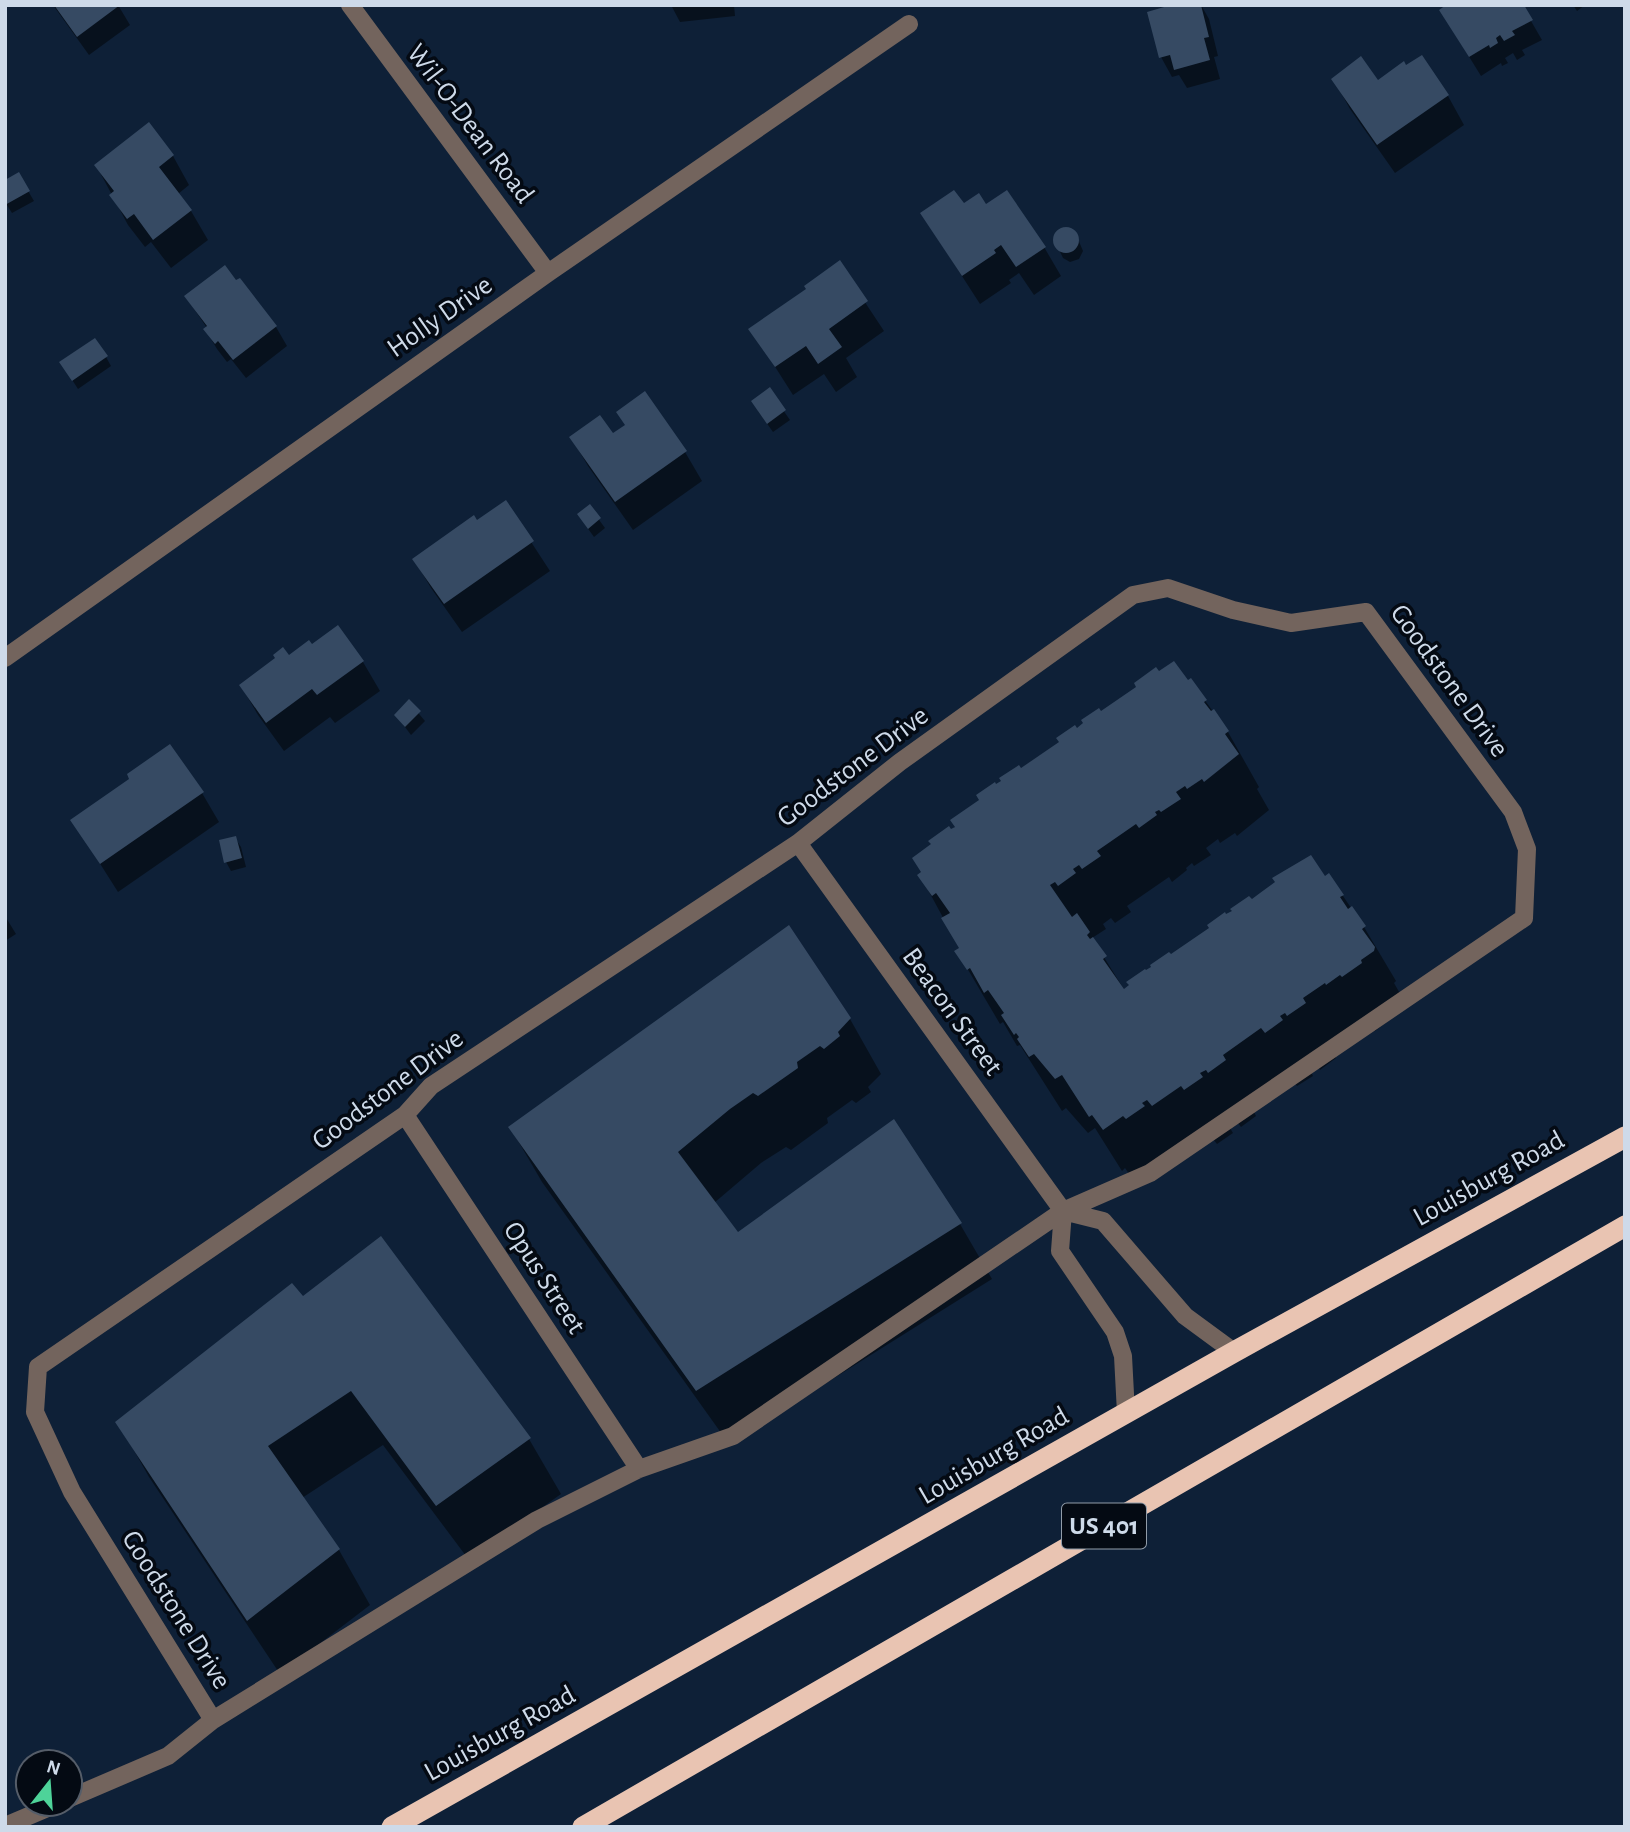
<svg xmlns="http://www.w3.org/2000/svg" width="1630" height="1832" viewBox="0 0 1630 1832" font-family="'Alegreya Sans',sans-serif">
	<rect width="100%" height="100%" fill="#0e2037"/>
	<!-- shadow -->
	<path fill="#0007" d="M53,5H118L130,25L89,55Z
		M671,5H734L735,16L680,22Z
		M1201,5L1209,19L1218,56L1214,57L1220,79L1187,88L1179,75L1172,77L1161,57Z
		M1573,5H1585L1577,11Z
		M1531,21L1542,40L1522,50L1525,55L1517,60L1513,53L1505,58L1508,63L1502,66L1501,63L1481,76L1452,29Z
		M1334,80L1377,82L1448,96L1464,125L1395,173L1350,109Z
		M173,156L189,185L178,194L191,211L208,240L171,268L151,242L145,247L128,225L96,165Z
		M18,174L34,201L12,213L5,202Z
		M963,206H986L1044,247L1061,276L1034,295L1019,273L1009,280L1011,283L980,304L922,214Z
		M1066,227L1075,232L1083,251L1079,259L1070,262L1063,258L1054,239L1058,231Z
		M839,263L884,331L846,358L857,377L836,392L824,374L793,395L751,329L808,289Z
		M239,280L276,327L287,346L246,378L231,359L227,362L217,349L205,329L207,328L186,297Z
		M106,357L111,366L78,389L67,372Z
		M769,390L790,420L773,432L758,411Z
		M645,394L685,452L702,481L633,530L588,466L571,437L613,435L626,426Z
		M505,502L550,571L462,632L431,588L414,559L477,522Z
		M589,506L605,528L594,537L584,523Z
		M338,628L363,662L380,691L335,723L330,717L284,751L258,715L241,686L288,657L312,646Z
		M1190,680L1228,732L1259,787L1257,789L1269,810L1237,836L1235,833L1220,843L1218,839L1206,848L1211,855L1194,866L1192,863L1186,868L1187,870L1172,882L1169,877L1127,906L1131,912L1115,923L1111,918L1103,924L1106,929L1092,938L1125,991L1251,901L1325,878L1343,896L1364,927L1396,981L1394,983L1406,1004L1392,1018L1375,1031L1373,1029L1333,1053L1336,1058L1320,1070L1318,1066L1311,1072L1313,1076L1297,1086L1294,1082L1253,1110L1256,1116L1241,1127L1238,1123L1230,1128L1233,1133L1217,1144L1213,1139L1136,1184L1125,1168L1122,1171L1095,1128L1088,1133L1066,1108L1062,1111L1020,1045L1017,1046L1003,1022L1000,1024L957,951L960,949L920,875L951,831L995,786L1101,714Z
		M409,702L425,721L411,735L396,715Z
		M202,793L219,822L118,892L73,821Z
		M235,838L241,847L246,867L231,871L226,862Z
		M5,916L16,934L5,941Z
		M788,928L850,1019L881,1074L868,1087L871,1092L856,1103L852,1100L827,1118L828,1123L791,1150L786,1147L761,1163L714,1203L737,1234L960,1224L992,1279L729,1444L542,1182L510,1127Z
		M381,1238L529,1439L561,1494L469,1560L383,1445L302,1498L339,1550L370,1605L280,1674L149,1477L118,1422L302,1298Z"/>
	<!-- building -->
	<path fill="#364a63" d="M54,5H120L77,37Z
		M1171,5H1201L1209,37L1204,38L1210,60L1174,70L1170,55L1159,58L1147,12Z
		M1446,5H1524L1533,20L1512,31L1515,35L1504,41L1500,35L1496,38L1498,43L1490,48L1489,45L1469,57L1439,10Z
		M1422,55L1449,95L1377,145L1331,79L1361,56L1378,80L1404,61L1406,65Z
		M149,122L174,155L159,167L192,210L153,240L134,214L127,219L109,195L114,191L94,165Z
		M19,172L30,191L5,205V180Z
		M954,190L964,203L979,193L986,204L1007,190L1046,247L1016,267L1001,245L994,250L996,253L962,276L920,213Z
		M1053 240a13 13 0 1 1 26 0a13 13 0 1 1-26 0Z
		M840,260L868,301L829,329L842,347L818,364L806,346L775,367L748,329L806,289L804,286Z
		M225,265L236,280L240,278L277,326L233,360L218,341L215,344L203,329L207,326L184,296Z
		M95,338L108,356L72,381L59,362Z
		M770,387L786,410L767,424L751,401Z
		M645,391L687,451L615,502L569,437L600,415L613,433L625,425L616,412Z
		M506,500L534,541L444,604L412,559L474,515L477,520Z
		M590,504L601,518L588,529L577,514Z
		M338,625L364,661L317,695L312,689L266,723L239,685L275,658L273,655L283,647L289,655L309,640L312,644Z
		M1174,661L1188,680L1191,678L1207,700L1204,702L1211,711L1214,709L1229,731L1225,734L1239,754L1204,782L1202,779L1187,789L1185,786L1176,792L1181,799L1161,812L1159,810L1155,812L1157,815L1139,828L1136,824L1097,851L1101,856L1082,869L1079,865L1073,869L1076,873L1058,886L1055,882L1050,885L1072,917L1077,913L1090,932L1087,935L1090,939L1093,937L1107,956L1103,959L1124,989L1129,985L1126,982L1145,969L1146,970L1151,967L1150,965L1169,952L1171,954L1209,928L1207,925L1225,912L1226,914L1232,911L1230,909L1249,896L1252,899L1260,893L1275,882L1272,878L1311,855L1325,876L1329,873L1344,895L1340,897L1348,909L1352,906L1366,926L1362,929L1375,947L1374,951L1361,960L1362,963L1342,977L1340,975L1326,985L1325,983L1303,998L1306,1003L1287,1016L1285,1013L1280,1016L1283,1020L1265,1033L1261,1028L1223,1055L1226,1060L1208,1073L1206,1070L1200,1073L1203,1077L1184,1090L1181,1086L1152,1106L1147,1100L1142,1103L1145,1106L1126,1119L1123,1116L1103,1130L1092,1115L1089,1117L1062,1075L1055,1079L1034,1054L1029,1057L1017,1039L1019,1037L1016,1033L1014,1035L1001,1015L1004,1013L988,990L984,993L970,968L967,970L954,951L959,948L941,918L950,913L936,893L932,896L917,875L921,872L912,858L931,844L928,841L949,826L951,829L955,827L950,820L979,800L976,795L995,782L996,784L1001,781L999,778L1019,765L1021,768L1059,742L1056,738L1075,725L1077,728L1083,723L1081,720L1099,708L1101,711L1136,687L1134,683L1156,667L1159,671Z
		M409,699L421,711L405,727L394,715Z
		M170,744L204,792L100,864L70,820L129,779L127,774Z
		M236,836L242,858L224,863L219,840Z
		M789,925L851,1018L838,1032L840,1036L824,1049L820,1046L797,1062L798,1068L758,1096L753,1093L730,1109L678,1152L738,1232L894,1119L962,1223L696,1391L508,1127Z
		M381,1236L531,1438L436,1506L351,1391L268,1446L340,1549L247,1621L115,1422L292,1283L303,1296Z"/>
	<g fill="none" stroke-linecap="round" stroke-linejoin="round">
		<!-- minor -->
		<path stroke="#73645d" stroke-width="18" d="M350,5L548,273
			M1168,588L1233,610L1291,623L1366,612L1513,812L1527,849L1524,918L1150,1173L1063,1211L733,1436L639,1469L537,1520L213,1720L72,1492L35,1412L38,1367L405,1115L431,1086L798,843L900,762L1133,595Z
			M5,658L548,273L909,24
			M798,843L1063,1211L1060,1251L1115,1332L1123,1356L1126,1413
			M405,1115L639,1469
			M1063,1211L1103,1221L1185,1316L1234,1352
			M70,1798L168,1756L213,1720
			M5,1826L57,1804"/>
		<!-- highway -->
		<path stroke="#e9c4b2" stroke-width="21" d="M392,1827L1234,1352L1625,1137
			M583,1827L1625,1226"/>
	</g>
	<g text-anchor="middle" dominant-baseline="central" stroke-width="7" stroke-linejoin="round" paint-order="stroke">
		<!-- shield labels -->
		<rect fill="#040a13" stroke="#919ca9" stroke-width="2" x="1062" y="1503.5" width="84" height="45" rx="5"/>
		<g font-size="26" font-weight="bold" fill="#cedae9">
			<text x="1104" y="1526">US 401</text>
		</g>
		<!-- street labels -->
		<g font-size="28" fill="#cedae9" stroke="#040a13">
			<text transform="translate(470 124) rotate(53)">Wil-O-Dean Road</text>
			<text transform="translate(440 317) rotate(-35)">Holly Drive</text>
			<text transform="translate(1449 681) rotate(54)">Goodstone Drive</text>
			<text transform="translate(853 767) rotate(-37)">Goodstone Drive</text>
			<text transform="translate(952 1012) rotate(54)">Beacon Street</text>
			<text transform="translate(388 1090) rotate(-37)">Goodstone Drive</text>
			<text transform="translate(1489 1179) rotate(-29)">Louisburg Road</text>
			<text transform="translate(544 1278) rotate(57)">Opus Street</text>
			<text transform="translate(994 1456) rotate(-30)">Louisburg Road</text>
			<text transform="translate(176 1610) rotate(58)">Goodstone Drive</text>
			<text transform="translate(500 1734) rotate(-29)">Louisburg Road</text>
		</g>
	</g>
	<!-- border -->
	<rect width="1630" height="1832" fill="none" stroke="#cedae9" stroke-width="14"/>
	<!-- north arrow -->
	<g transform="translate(49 1783) rotate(17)"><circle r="33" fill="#040a13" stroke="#555d69" stroke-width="2"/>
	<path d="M0-5L12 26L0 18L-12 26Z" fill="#4ed399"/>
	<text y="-10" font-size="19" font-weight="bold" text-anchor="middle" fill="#cedae9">N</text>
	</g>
</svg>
